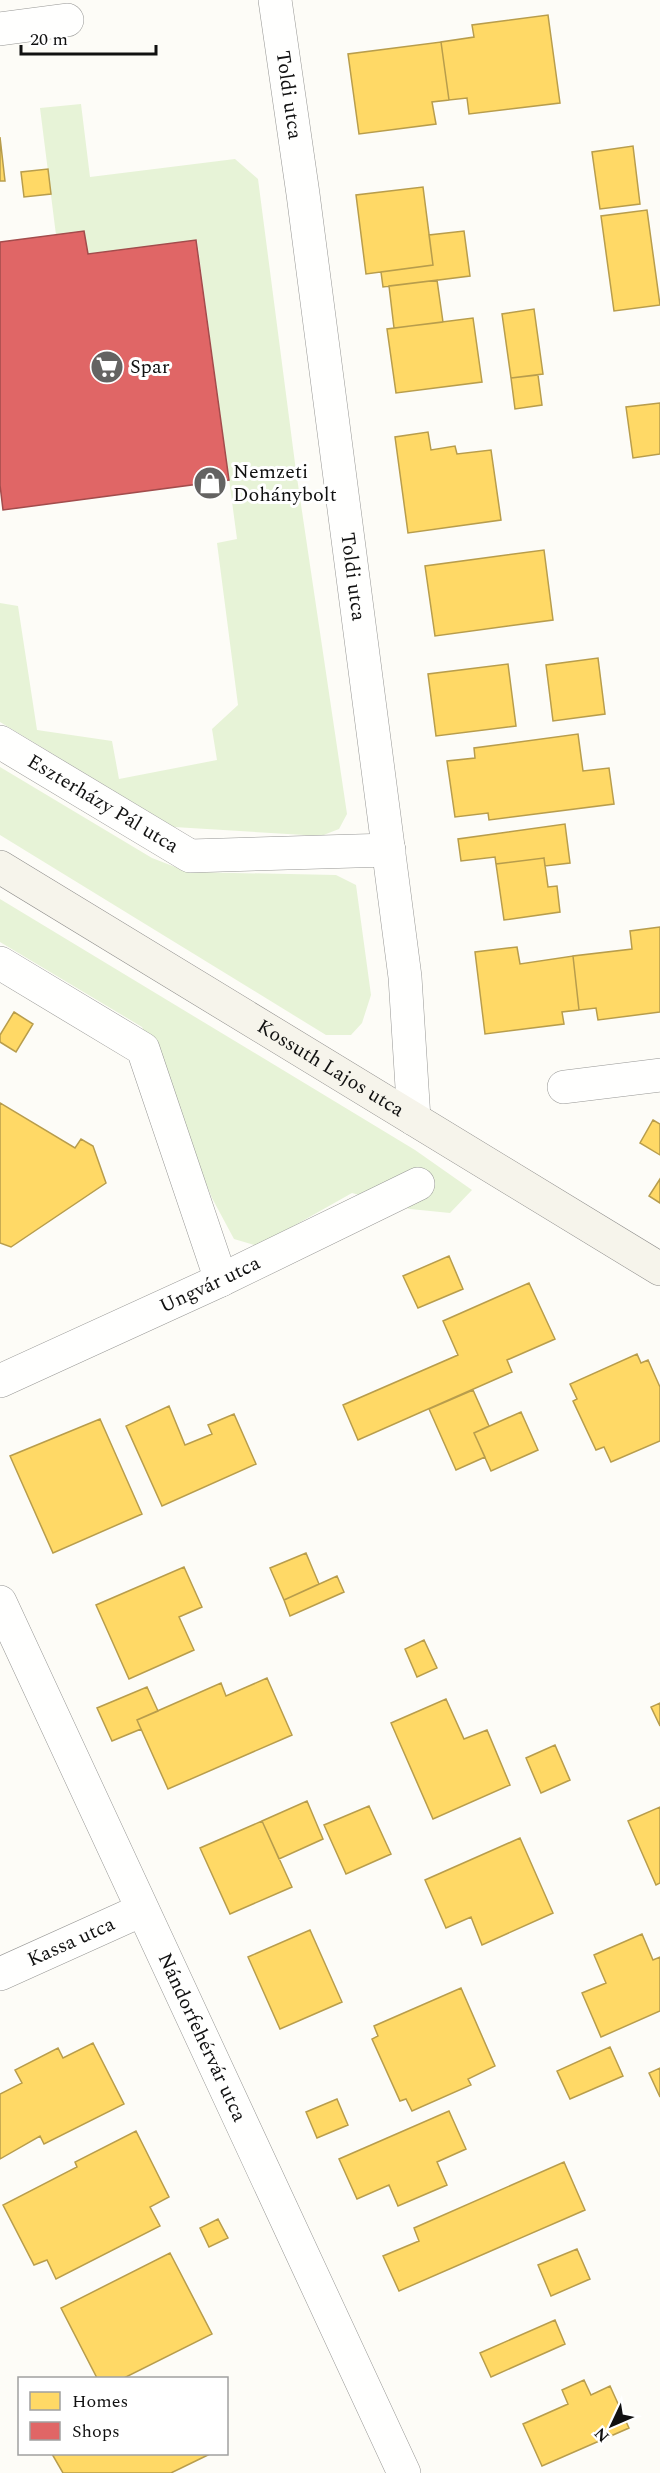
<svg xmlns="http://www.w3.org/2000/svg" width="660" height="2473" viewBox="0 0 660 2473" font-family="Spectral,serif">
	<rect width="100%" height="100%" fill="#fdfcf7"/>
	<!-- green -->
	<path fill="#e7f3d7" d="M81,104L90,177L235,159L258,179L296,471L347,814L339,829L321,836L174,827L0,722V603L18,606L37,730L112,741L119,779L217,760L212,729L238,705L217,543L237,539L197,240L88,254L84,231L56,235L40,108Z
		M0,767L152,858L188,872L336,875L356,885L371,995L362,1023L351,1035H326L0,835Z
		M0,899L415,1150L472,1190L450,1213L410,1209L352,1193L258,1246L234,1239L212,1198L142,1027L0,942Z"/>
	<!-- homes -->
	<path fill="#ffd966" stroke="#b89d4c" stroke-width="1.5" d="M548,15L560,103L469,114L467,98L449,100L441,42L474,37L472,25Z
		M441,42L449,100L432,102L436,124L359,134L348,54Z
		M0,137L5,181H0Z
		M633,146L640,204L600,209L592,152Z
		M48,169L51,194L24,197L21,172Z
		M423,187L433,265L366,274L356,195Z
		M647,210L660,305L614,311L601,216Z
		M464,231L470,276L383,287L381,272L433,265L429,235Z
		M437,280L443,322L394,328L389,286Z
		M534,309L543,374L511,378L502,314Z
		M473,318L482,382L396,393L387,329Z
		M538,375L542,405L515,409L511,378Z
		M660,403V454L633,458L626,407Z
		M428,432L431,450L455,446L457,454L491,450L501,520L408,533L395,437Z
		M544,550L553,620L435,636L425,566Z
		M598,658L605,714L553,721L546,665Z
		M508,664L516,726L436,736L428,674Z
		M578,734L583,771L609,768L614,804L489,820L488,813L455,817L447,761L475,758L474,748Z
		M565,824L570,863L545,866L544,858L496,864L495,857L461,861L458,839Z
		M544,858L548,887L557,886L560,912L504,920L496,864Z
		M660,927V1012L598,1020L596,1008L579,1010L573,956L632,949L630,931Z
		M517,947L520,964L573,956L579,1010L562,1012L564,1024L485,1034L475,952Z
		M14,1012L33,1024L16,1052L0,1042V1035Z
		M0,1103L75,1148L81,1139L93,1146L106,1183L11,1247L0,1243Z
		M653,1120L660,1124V1155L640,1143Z
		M660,1179V1203L649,1196Z
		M449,1256L463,1289L418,1308L403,1276Z
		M529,1283L555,1339L507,1360L512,1372L358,1440L343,1405L458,1355L443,1321Z
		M637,1354L641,1363L648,1360L660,1387V1441L611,1462L604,1447L596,1450L573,1401L577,1399L570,1384Z
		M473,1390L489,1426L474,1433L485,1457L456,1470L429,1409Z
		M169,1406L185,1445L212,1434L208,1425L234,1414L256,1464L162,1506L126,1426Z
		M521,1412L538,1450L491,1471L474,1433Z
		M100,1419L142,1514L53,1553L10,1456Z
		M306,1553L319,1584L284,1600L270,1568Z
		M184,1567L202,1607L179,1617L194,1650L129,1679L96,1605Z
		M337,1576L344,1592L290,1616L284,1600Z
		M424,1640L437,1668L417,1677L405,1649Z
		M267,1678L292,1735L168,1789L137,1720L221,1683L226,1696Z
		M147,1687L158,1711L137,1720L141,1729L112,1741L97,1708Z
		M446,1699L464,1739L487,1730L510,1785L433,1819L391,1723Z
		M660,1703V1726L651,1707Z
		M555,1745L570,1780L541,1793L526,1758Z
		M307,1801L323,1839L279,1859L262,1821Z
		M369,1806L391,1854L346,1874L324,1825Z
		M660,1807V1883L656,1885L628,1821Z
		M262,1821L292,1887L230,1914L200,1848Z
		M520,1838L553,1913L482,1945L471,1917L446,1928L425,1880Z
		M310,1930L342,2002L280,2029L248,1957Z
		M642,1934L653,1960L660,1957V2011L601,2037L582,1993L606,1983L594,1955Z
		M461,1988L495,2066L468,2079L471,2085L412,2111L406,2099L400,2101L372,2039L378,2036L374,2026Z
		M93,2043L124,2104L44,2144L40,2136L0,2159V2094L22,2083L15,2070L58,2048L63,2058Z
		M610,2047L623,2076L570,2099L557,2071Z
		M660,2068V2097L649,2073Z
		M337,2099L348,2125L317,2138L306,2112Z
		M449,2111L466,2149L437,2162L447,2185L398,2206L389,2185L357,2199L339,2159Z
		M136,2131L169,2197L150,2207L160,2226L56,2279L47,2260L34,2265L3,2205L77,2167L75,2162Z
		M564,2162L585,2210L399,2291L383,2256L419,2241L414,2228Z
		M218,2219L228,2238L209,2247L200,2228Z
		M577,2249L590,2279L551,2296L538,2265Z
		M170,2253L212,2334L124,2378H97L61,2308Z
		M555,2320L565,2344L491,2377L480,2353Z
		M584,2380L591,2395L610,2386L629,2428L542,2466L523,2424L568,2404L562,2390Z
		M52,2454H210L171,2473H63Z"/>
	<!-- shops -->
	<path fill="#e06666" stroke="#a24c4c" stroke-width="1.5" d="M84,231L88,254L196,240L229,480L3,510L0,485V242Z"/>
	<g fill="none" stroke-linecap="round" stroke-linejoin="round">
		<defs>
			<g id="street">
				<path id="s1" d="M275,0L303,194L405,977L414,1119"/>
				<path d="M0,29L67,20"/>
				<path id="s2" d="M0,742L190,856L389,850"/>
				<path d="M0,963L143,1049L221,1280"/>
				<path d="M564,1087L660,1075"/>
				<path id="s3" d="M0,1381L221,1280L418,1184"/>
				<path id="s4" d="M0,1602L404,2473"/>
				<path id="s5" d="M0,1974L142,1910"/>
			</g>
			<g id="secondary">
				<path id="s6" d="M0,867L660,1269"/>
			</g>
		</defs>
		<!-- street casing -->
		<use href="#street" stroke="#979795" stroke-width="34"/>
		<!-- secondary casing -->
		<use href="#secondary" stroke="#8e8d8b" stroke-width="34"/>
		<!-- street -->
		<use href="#street" stroke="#fffffe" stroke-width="33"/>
		<!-- secondary -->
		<use href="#secondary" stroke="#f6f4eb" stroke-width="33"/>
	</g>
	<!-- icons -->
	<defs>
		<symbol id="supermarket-disc" viewBox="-11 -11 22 22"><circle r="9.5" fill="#646362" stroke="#fff"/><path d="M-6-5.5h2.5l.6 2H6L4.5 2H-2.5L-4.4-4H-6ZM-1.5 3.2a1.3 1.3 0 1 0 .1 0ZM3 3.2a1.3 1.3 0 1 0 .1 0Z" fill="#fff"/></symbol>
		<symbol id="shop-disc" viewBox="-11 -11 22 22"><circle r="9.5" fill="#646362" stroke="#fff"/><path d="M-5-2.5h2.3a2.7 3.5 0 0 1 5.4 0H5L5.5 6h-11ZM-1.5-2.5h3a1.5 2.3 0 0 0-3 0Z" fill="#fff"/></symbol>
	</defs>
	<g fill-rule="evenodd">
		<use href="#supermarket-disc" x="88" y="348" width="38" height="38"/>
		<use href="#shop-disc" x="191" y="464" width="38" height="38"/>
	</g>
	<g text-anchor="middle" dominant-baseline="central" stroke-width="6" stroke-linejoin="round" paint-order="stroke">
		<!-- street labels -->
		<g font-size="20" fill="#111" stroke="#fff">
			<text stroke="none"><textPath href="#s1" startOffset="96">Toldi utca</textPath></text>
			<text stroke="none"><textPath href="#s1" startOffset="582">Toldi utca</textPath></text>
			<text stroke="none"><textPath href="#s2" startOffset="120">Eszterházy Pál utca</textPath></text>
			<text stroke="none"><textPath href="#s6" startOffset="387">Kossuth Lajos utca</textPath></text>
			<text stroke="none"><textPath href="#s3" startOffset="231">Ungvár utca</textPath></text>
			<text stroke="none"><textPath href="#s5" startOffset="78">Kassa utca</textPath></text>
			<text stroke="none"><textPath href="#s4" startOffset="480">Nándorfehérvár utca</textPath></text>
		</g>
		<!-- poi labels -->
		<g font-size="20" fill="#111" stroke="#fff" text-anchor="start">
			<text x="130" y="367">Spar</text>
			<text x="233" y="472">Nemzeti<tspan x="233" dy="23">Dohánybolt</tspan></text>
		</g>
	</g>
	<!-- legend -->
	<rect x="18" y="2377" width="210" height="78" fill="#ffffff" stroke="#a0a0a0" stroke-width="1.5"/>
	<rect x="30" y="2392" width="30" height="18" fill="#ffd966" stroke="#a0a0a0" stroke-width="1.5"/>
	<text x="72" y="2407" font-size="18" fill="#111111">Homes</text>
	<rect x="30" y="2422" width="30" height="18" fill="#e06666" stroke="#a0a0a0" stroke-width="1.5"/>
	<text x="72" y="2437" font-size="18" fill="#111111">Shops</text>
	<!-- north arrow -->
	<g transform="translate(612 2425) rotate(226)" stroke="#ffffff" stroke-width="4.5" paint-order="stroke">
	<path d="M0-4.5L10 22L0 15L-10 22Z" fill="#111111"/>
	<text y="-9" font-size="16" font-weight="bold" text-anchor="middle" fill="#111111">N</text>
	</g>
	<!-- scale -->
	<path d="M21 45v9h135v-9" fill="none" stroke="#111111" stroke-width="3"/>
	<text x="30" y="45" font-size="18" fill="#111111" stroke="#ffffff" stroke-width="4.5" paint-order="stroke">20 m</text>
</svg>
